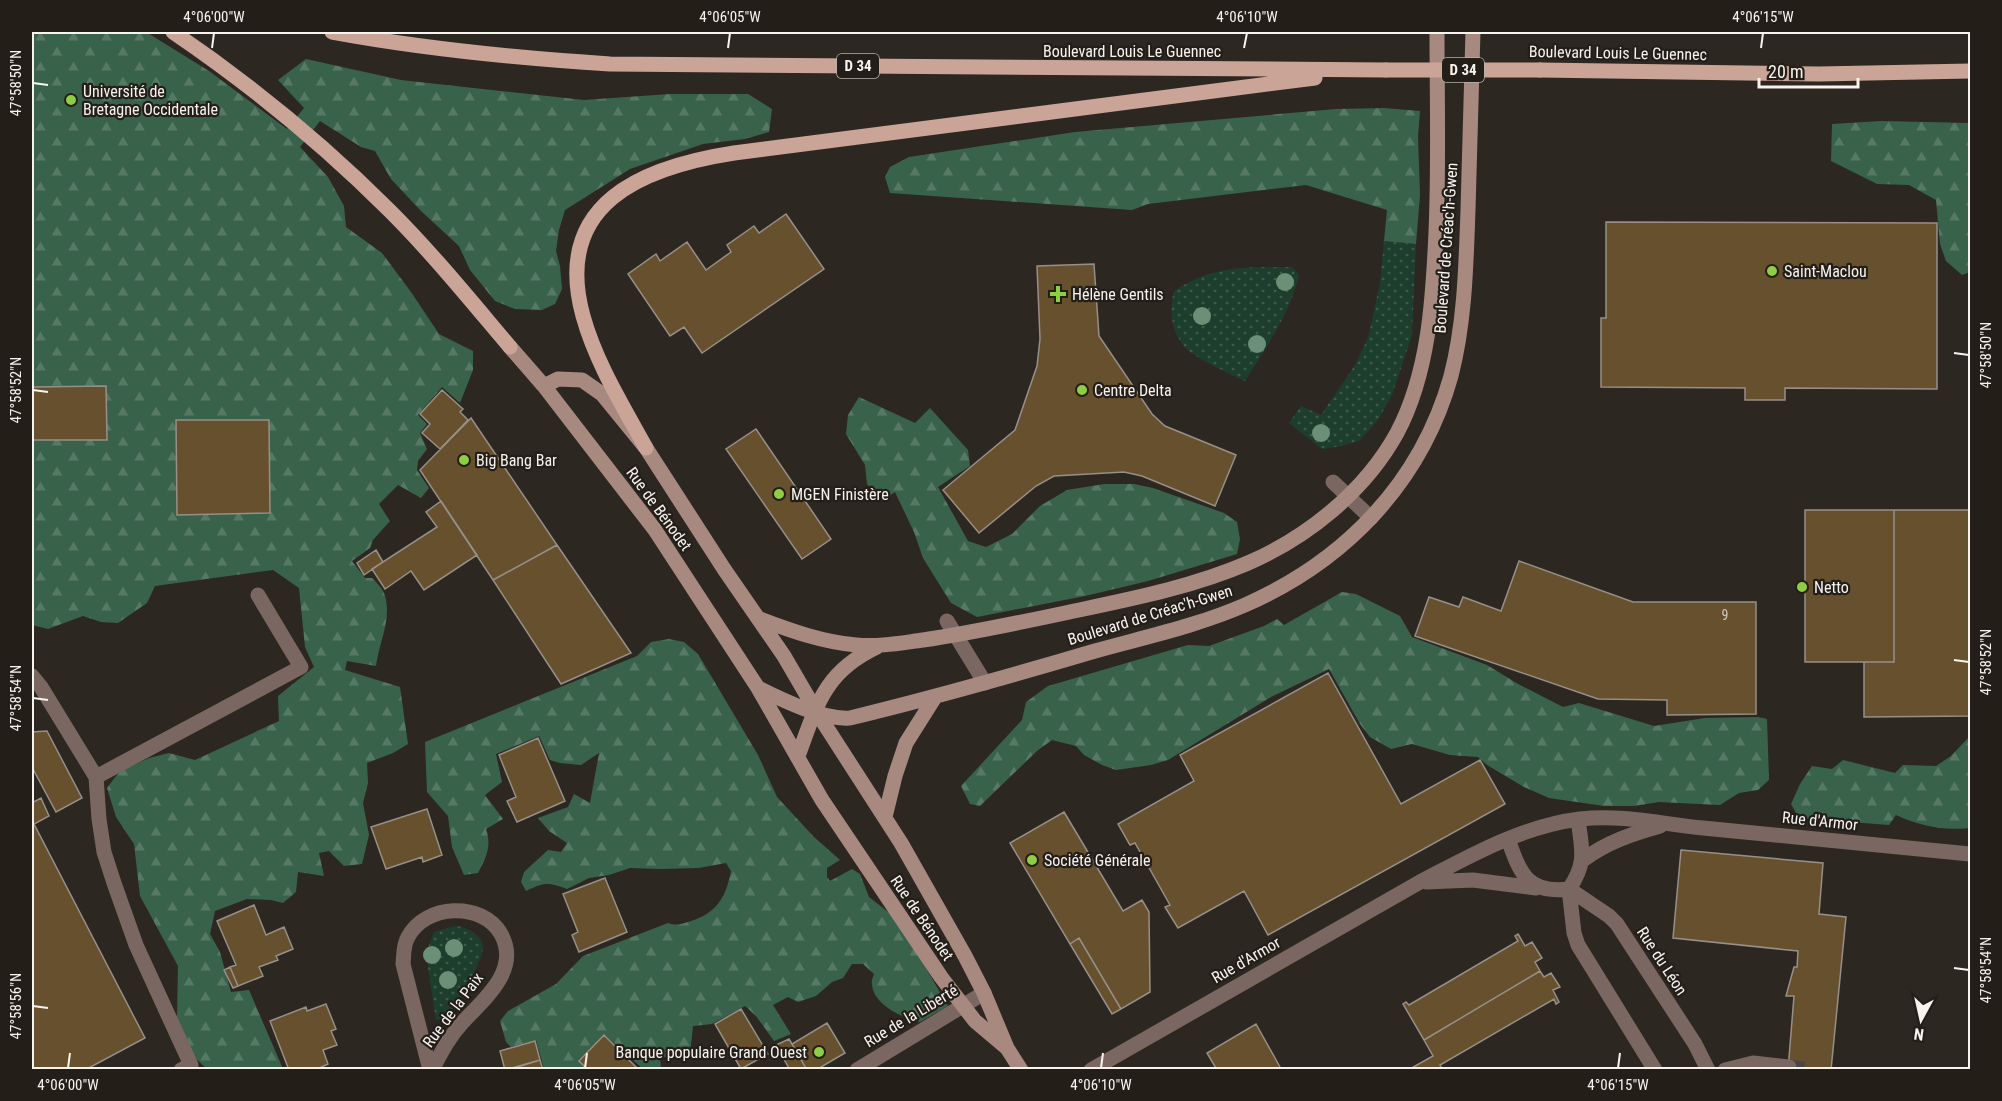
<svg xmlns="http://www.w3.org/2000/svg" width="2002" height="1101" viewBox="0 0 2002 1101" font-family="'Roboto Condensed',sans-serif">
	<defs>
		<pattern id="grass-dots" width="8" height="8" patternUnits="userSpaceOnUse" patternTransform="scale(1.5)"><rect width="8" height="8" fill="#1e3e2d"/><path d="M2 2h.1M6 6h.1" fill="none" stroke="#3f5a4c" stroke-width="1.8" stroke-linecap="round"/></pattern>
		<pattern id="forest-firs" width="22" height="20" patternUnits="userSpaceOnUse" patternTransform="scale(1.5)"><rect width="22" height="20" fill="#39624b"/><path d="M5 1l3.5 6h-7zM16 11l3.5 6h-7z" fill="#567965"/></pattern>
	</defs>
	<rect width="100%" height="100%" fill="#2d2722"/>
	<!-- grass -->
	<path fill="url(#grass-dots)" d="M1384,241L1416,244L1412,335L1392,395L1378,420L1359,441L1342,446L1322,449L1289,423L1301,406L1321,415L1355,365L1368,338L1380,283Z
		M1292,267L1299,275C1290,314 1266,347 1245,381C1232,375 1190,356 1183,345C1171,329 1169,310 1174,291C1213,265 1247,267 1292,267Z
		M455,926C466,926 482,935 483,947C484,958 455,1011 445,1017C443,1019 440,1020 436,1020L427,961V951L434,932Z"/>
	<!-- forest -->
	<path fill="url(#forest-firs)" d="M32,32H146L209,71L287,129L304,108L278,80L306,59L401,80L584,100L670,94H748L772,109L769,132L745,139L703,144L630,169L565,210L559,230L556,251L560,266L562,289L555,304L542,310L515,309L495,301L470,270L459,246L421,211L391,179L375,151L361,147L320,121L300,147L328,177L344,206L346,227L382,253L411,292L439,334L473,351V370L460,403L442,387L418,415L427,424L420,433L427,449L418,461L417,470L429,488L421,498L398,485L379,504L390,521L373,540L370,548L352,561L365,578H372C376,582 382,588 384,593C393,617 379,642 376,666L347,661L345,670L400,687L408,744L393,753L367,763L368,783L363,803L369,835L362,864L344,866L329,851L319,853L324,876L298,872L296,892L283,903L271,900L247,899L215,911L210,934L220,952L231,992L249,990L283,1069H207L191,1054L177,1018L178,966L140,896L134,844L116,817L107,788L119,772L149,758L169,753L195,760L279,721L278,696L314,667L305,647L299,588L273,570L155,586L147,603L118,623L101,622L83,616L48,629L32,625Z
		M1384,108L1420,111L1418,137L1420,195L1416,244L1384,241L1387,210L1306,185L1148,204L1132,210L890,193L885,177L890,167L909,157L1075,132L1336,109Z
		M1881,121L1970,123V272L1962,275L1946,261L1940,244L1936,200L1909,185L1877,184L1831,161L1832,124Z
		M859,397L915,423L930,408L968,450L970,466L938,487L968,541L986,547L1012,534L1040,506L1067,490L1104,484H1134L1153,488L1224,513L1237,522L1240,539L1237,554L1148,581L1085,596L977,617L951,603L923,558L914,532L895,492L882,501L867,484L865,465L846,434L848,415Z
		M1342,592L1356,594L1400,616L1412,637L1487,665L1518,684L1563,707L1579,703L1654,726L1705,718L1758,717L1767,719L1769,780L1758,790L1739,793L1720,805L1659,802L1634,806H1604L1549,798L1524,787L1487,765L1478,757L1450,755L1412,744L1391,749L1370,737L1360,724L1329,669L1271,697L1168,760L1151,765L1116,770L1102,765L1084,755L1076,746L1052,740L1037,751L980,806L970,804L961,786L1022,720L1026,702L1048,686L1188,645L1209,646L1264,626L1277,619L1284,625Z
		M669,639L684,642L698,654L758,755L777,797L814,837L840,860L827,868V877L830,881L852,869L860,874L869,897L892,915L917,953L948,1006L920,1022C903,1018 873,1005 872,984C871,981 873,977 874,974L863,964H852L843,978L832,982L816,996L798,1002L788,997L773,1005L791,1034L774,1041L756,1016L745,1006L712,1024L693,1026L690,1053L669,1057H660L661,1069H643L605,1035L579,1060L587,1069H544L536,1040L511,1047L506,1042L500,1021L508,1011L556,984L583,956L668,923C677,926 682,924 691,921C717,913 726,897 731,871L726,863L699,868L660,869L630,868L609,875L589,878L567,889C548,882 544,882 526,891L521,882L524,872L548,850L561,852L567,843L549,831L538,818L568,807L574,794L590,803L599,753L581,765L560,763L550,760L539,736L496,754L502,782L485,795L503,819L486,829C492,847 486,857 478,873L464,875L452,847L448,816L427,792L425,742L637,656L651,642Z
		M1970,736V828C1944,831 1920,826 1896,815L1889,825L1799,818L1791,804L1800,784L1812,766L1832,769L1843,760L1895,773L1903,765L1936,766L1951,756Z"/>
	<!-- building -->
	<path fill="#66502d" stroke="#969089" stroke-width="1.5" d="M786,214L824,269L702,353L684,327L670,336L628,274L656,254L660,261L687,242L706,270L731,252L727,245L754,226L759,233Z
		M1606,222L1937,223V389L1785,388V400H1745V388L1601,387V318H1606Z
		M1094,264L1099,336L1152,414L1165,426L1236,455L1215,506L1142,476L1124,472L1054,476L1036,486L979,533L943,490L1015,430L1037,366L1040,339L1037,266Z
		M106,386L107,440H32V387Z
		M442,390L463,409L460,412L468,420L440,449L422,433L430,424L420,414Z
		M471,418L557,545L493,580L420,470Z
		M176,420H269L270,513L177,515Z
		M756,429L831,539L802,559L726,449Z
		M441,501L477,555L424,590L411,571L385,589L372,569L437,527L426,512Z
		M1805,510H1894V662H1805Z
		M1894,510H1970V716L1864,717V662H1894Z
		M557,545L631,653L561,684L493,580Z
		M376,550L383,562L364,575L357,563Z
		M1519,561L1633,602H1756V714L1667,715V700L1598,699L1415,636L1429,597L1459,607L1463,597L1501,611Z
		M1328,673L1401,804L1480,760L1505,804L1268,935L1244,891L1178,928L1165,907L1170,905L1135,843L1130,845L1118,824L1194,781L1180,755Z
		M47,731L82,798L56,812L34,771H32V732Z
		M538,738L565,801L517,822L507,801L516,797L499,755Z
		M41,798L49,816L34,824L145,1038L85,1070H32V801V803Z
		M427,809L442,855L423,862L422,857L386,869L371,827Z
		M1064,812L1123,911L1142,900L1149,912L1150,992L1121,1009L1079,938L1070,944L1010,843Z
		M1681,850L1823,863L1819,914L1846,917L1831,1070H1788L1794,996H1786L1794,967H1797L1798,951L1673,938Z
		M605,878L627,932L579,952L572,935L578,932L563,894Z
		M254,905L266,935L284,927L293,949L276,956L278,960L259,967L263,976L238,986L230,967L236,965L217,921Z
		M1518,934L1525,946L1532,942L1542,958L1535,962L1540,971L1424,1040L1403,1004L1406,1002L1409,1005L1518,941L1515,936Z
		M1079,938L1121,1009L1112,1014L1070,944Z
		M230,967L238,986L233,988L224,970Z
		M1540,971L1544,977L1551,973L1560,987L1553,990L1559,1002L1556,1004L1554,999L1440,1065L1443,1070H1408L1433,1056L1424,1040Z
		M326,1004L336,1029L331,1031L337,1045L323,1050L328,1064L315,1070H289L270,1021L306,1007L307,1011Z
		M741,1009L768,1054L741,1069L715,1024Z
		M827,1023L845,1053L816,1070H807L792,1044Z
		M1256,1024L1280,1067L1277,1070H1217L1207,1053Z
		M604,1035L639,1070H588L579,1061Z
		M789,1039L792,1044L807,1070H790L776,1045Z
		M535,1041L540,1060L505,1070L500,1051Z
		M540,1060L543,1070H508Z"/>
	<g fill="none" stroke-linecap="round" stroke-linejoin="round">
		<!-- street-tunnel -->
		<path stroke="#4b4641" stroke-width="15" stroke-dasharray="15 8" stroke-linecap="butt" d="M1789,1067L1808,1070"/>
		<!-- lane -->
		<path stroke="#7a6761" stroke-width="15" d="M32,676L41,687L96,777L99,819L104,852L114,883L136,945L191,1065L181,1070
			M96,777L301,667L258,595"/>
		<!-- street -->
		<path stroke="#7a6761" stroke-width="15" d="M1333,482L1371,518
			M947,621L985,683
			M1578,820C1582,849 1587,863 1569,889L1574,933L1578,945L1655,1070
			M1508,839C1520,873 1527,894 1569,889L1609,916L1617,924L1695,1044L1708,1070
			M1583,860C1607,842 1632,834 1660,826
			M1426,882L1473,880L1536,888
			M430,1070L403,964C404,955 403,945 408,937C425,904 482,901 501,934C521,970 484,999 462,1023C449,1037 441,1053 432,1070
			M857,1070L984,993
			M1091,1070L1420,882C1470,856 1522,826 1580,819C1621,814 1662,824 1703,828C1792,837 1881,846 1970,854
			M1725,1070L1753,1063L1789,1067"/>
		<!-- secondary -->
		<path stroke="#a88980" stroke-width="15" d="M510,347L544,386L655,530L758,688L822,800L941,977L975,1021L1007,1048
			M544,386L558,379L582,380L602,394L646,448L724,569L784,656L816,711L901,843L965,956L984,993L1007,1048L1021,1070
			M760,619C791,631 823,642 856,645C879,647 900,643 923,640C971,633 1018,623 1065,613C1126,600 1190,588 1248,563C1308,537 1365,491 1397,433C1429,373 1433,299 1436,232C1439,165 1437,98 1437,32
			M758,688C782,700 823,720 850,718C932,698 1014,675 1095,651C1145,637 1197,626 1245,605C1345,561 1421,483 1451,376C1465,322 1466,265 1468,210C1470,150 1471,91 1473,32
			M798,756C817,705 824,672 877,647
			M885,817L895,776L906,743L935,697"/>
		<!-- primary -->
		<path stroke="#cba498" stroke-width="15" d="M173,32C251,85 323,144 390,211C433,254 471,301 510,347
			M332,32C424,49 516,58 610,64L1386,70
			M1540,70L1819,74L1970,71
			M646,448C623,406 596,363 583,316C552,203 643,167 734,153L1315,78"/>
		<!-- primary-bridge -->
		<path stroke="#cba498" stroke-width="15" d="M1386,70H1540"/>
	</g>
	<!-- trees -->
	<g fill="#6c8f77">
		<circle cx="1285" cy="282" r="9"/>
		<circle cx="1202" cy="316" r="9"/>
		<circle cx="1257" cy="344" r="9"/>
		<circle cx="1321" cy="433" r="9"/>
		<circle cx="454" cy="948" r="9"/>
		<circle cx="432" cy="955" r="9"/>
		<circle cx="448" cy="980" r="9"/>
	</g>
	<!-- ticks -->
	<path fill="none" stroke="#f7f3ef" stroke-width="2" d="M212,48L214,33M728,48L730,33M1244,48L1247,33M1761,48L1763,33M33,83L48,85M1954,353L1969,355M33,390L48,392M1954,660L1969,662M33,698L48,700M1954,968L1969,970M33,1006L48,1008M68,1068L70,1053M585,1068L587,1053M1101,1068L1103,1053M1618,1068L1620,1053"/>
	<!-- markers -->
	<g fill="#8ece43" stroke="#241e19" stroke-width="2">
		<circle cx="71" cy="100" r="6"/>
		<circle cx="1772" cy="271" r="6"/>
		<path d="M1055 285h6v6h6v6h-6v6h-6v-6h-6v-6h6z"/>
		<circle cx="1082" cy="390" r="6"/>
		<circle cx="464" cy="460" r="6"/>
		<circle cx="779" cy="494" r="6"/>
		<circle cx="1802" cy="587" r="6"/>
		<circle cx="1032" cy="860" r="6"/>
		<circle cx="819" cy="1052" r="6"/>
	</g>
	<g text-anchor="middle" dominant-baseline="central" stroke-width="4.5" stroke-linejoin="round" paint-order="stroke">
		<!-- number labels -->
		<g font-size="14" fill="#d3cabe">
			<text x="1725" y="615">9</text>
		</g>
		<!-- shield labels -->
		<g fill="#241e19" stroke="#b8b3af" stroke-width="1.5">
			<rect x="837" y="54" width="42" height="24" rx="4.5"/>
			<rect x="1442" y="58" width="42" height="24" rx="4.5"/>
		</g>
		<g font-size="15" font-weight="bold" fill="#f7f3ef">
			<text x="858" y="66">D 34</text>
			<text x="1463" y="70">D 34</text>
		</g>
		<!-- street labels -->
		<g font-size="16" fill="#f7f3ef" stroke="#241e19">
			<text x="1132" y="51">Boulevard Louis Le Guennec</text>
			<text transform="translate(1618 53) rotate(1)">Boulevard Louis Le Guennec</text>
			<text transform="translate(1446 248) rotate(-86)">Boulevard de Créac'h-Gwen</text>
			<text transform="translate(659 509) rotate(54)">Rue de Bénodet</text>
			<text transform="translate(1150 615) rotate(-17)">Boulevard de Créac'h-Gwen</text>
			<text transform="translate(1820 821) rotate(6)">Rue d'Armor</text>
			<text transform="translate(922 918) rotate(56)">Rue de Bénodet</text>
			<text transform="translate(1246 960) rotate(-30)">Rue d'Armor</text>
			<text transform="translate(1662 961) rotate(57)">Rue du Léon</text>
			<text transform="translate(453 1010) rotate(-53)">Rue de la Paix</text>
			<text transform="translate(911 1016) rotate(-31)">Rue de la Liberté</text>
		</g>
		<!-- poi labels -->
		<g font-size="16" fill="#f7f3ef" stroke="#241e19" text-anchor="start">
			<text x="83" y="91">Université de<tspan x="83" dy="18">Bretagne Occidentale</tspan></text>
			<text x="1784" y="271">Saint-Maclou</text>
			<text x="1072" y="294">Hélène Gentils</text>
			<text x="1094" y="390">Centre Delta</text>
			<text x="476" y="460">Big Bang Bar</text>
			<text x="791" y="494">MGEN Finistère</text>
			<text x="1814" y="587">Netto</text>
			<text x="1044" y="860">Société Générale</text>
			<text x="807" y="1052" text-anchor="end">Banque populaire Grand Ouest</text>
		</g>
	</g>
	<!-- border -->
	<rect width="2002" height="1101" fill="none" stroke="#241e19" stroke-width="66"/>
	<!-- north arrow -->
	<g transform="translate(1921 1020) rotate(188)" stroke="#241e19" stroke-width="4.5" paint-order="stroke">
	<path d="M0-4.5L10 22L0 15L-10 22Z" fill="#f7f3ef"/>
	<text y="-9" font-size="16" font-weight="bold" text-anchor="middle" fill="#f7f3ef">N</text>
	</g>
	<!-- scale -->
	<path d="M1759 78v9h99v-9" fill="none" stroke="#f7f3ef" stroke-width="3"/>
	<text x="1768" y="78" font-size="18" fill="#f7f3ef" stroke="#241e19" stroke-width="4.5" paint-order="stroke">20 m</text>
	<rect x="33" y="33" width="1936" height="1035" fill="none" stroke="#f7f3ef" stroke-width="2"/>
	<g font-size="15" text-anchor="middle" fill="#f7f3ef">
		<text x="214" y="22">4°06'00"W</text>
		<text x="730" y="22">4°06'05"W</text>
		<text x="1247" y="22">4°06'10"W</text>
		<text x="1763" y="22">4°06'15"W</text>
		<text transform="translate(16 83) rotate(-90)" y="5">47°58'50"N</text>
		<text transform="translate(1986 355) rotate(-90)" y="5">47°58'50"N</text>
		<text transform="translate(16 390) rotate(-90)" y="5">47°58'52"N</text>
		<text transform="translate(1986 662) rotate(-90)" y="5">47°58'52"N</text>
		<text transform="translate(16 698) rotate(-90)" y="5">47°58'54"N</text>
		<text transform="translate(1986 970) rotate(-90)" y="5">47°58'54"N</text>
		<text transform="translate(16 1006) rotate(-90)" y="5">47°58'56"N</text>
		<text x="68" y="1090">4°06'00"W</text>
		<text x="585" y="1090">4°06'05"W</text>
		<text x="1101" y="1090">4°06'10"W</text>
		<text x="1618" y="1090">4°06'15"W</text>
	</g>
</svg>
